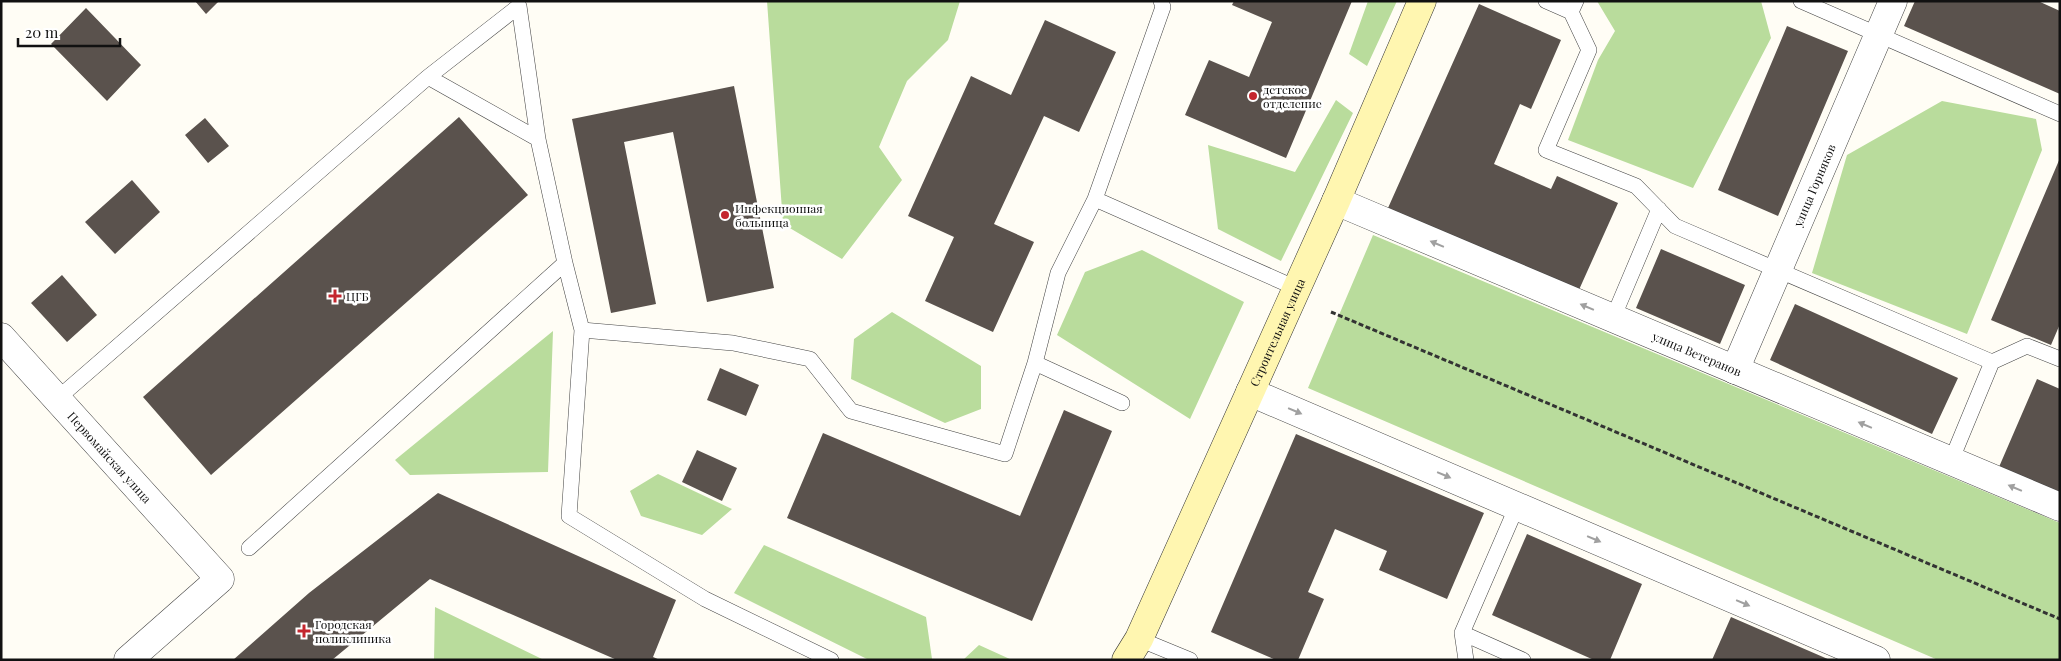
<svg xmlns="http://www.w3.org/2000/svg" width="2061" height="661" viewBox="0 0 2061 661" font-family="'Playfair Display',serif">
	<rect width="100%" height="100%" fill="#fffdf5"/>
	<!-- forest -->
	<path fill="#b9dc9c" d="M767,1H960L948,40L907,81L879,147L902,180L842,259L783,224Z
		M1368,1H1397L1367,66L1349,54Z
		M1597,1H1761L1771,38L1693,188L1568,140L1598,60L1615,31Z
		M1336,100L1353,113L1281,261L1218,229L1208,145L1295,172Z
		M1942,101L2036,119L2042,150L1967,334L1812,273L1847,155Z
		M1373,235L2060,523V660H1938L1308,388Z
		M1142,250L1244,302L1190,419L1057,335L1085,272Z
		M892,312L981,366V409L945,423L851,379L854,339Z
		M553,331L548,472L410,475L395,460Z
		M658,474L732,509L702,535L641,516L630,491Z
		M764,545L926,617L932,659L869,660L734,593Z
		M435,607L544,660H434Z
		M979,645L1012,660H963Z"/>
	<!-- building -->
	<path fill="#5a524d" d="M195,1H219L206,14Z
		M1234,1H1352L1286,158L1185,115L1209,60L1249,77L1272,22L1232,5Z
		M1915,1H2038L2060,11V94L1904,26Z
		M1479,4L1561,40L1531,109L1520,104L1494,164L1551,189L1557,176L1618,203L1578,292L1388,208Z
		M86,8L141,65L107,101L51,44Z
		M1045,20L1116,52L1079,132L1044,116L994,224L1034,242L993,332L925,301L954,237L908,216L971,76L1011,95Z
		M1787,26L1848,51L1778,216L1718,190Z
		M734,86L774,288L707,302L673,132L624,142L656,304L611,313L572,119Z
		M459,117L528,195L211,475L143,397Z
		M205,118L229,146L208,163L185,135Z
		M2060,158V324L2051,345L1991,320Z
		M132,180L160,212L115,254L85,222Z
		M1661,249L1745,285L1720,344L1636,308Z
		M62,275L97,315L67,342L31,303Z
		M1795,304L1958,378L1932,434L1770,360Z
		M720,368L759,385L746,416L707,400Z
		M2037,379L2060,389V493L1999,467Z
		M1064,410L1112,431L1032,621L787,518L823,433L1020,516Z
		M1296,434L1484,513L1447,599L1379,570L1387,551L1335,529L1308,592L1324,599L1298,660H1276L1211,632Z
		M697,450L737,468L722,501L682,482Z
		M438,493L676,600L653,657L660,660H617L430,579L332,660H233L309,593Z
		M1527,534L1642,584L1610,660H1594L1492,615Z
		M1731,617L1830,660H1712Z"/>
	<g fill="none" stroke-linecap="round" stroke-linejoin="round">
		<defs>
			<path id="lane" d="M1161,1L1163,7L1095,199L1296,288
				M1546,1L1571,12
				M1576,1L1571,12L1589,50L1546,150L1636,186L1675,226L1992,362L2027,346L2060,359
				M1801,1L2060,114
				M565,263L582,330L733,343L810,359L851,411L1005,454L1035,363L1058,273L1095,199
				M1613,318L1659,209
				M582,330L569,516L705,599L831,660
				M1035,363L1122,403
				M57,399L428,77
				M1951,461L1992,362
				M249,548L565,263L538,139L519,6L428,77L538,139
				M1462,633L1517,506
				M1139,639L1190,660
				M1466,660L1462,633L1523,660"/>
			<g id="street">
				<path id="s1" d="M1336,201L2060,507"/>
				<path id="s2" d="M1,337L220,579L128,660"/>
				<path id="s3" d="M1735,370L1893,1"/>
				<path d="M1250,392L1876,660"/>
			</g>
			<g id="secondary">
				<path id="s4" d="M1126,660L1139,639L1336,201L1422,1"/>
			</g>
		</defs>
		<!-- lane casing -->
		<use href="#lane" stroke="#444" stroke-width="16"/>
		<!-- street casing -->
		<use href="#street" stroke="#444" stroke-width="29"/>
		<!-- secondary casing -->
		<use href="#secondary" stroke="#333" stroke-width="29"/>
		<!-- path -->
		<path stroke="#333" stroke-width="3" stroke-dasharray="5 2.5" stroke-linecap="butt" d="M1331,312L2060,619"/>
		<!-- lane -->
		<use href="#lane" stroke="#fff" stroke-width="15"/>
		<!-- street -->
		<use href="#street" stroke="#fff" stroke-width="28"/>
		<!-- secondary -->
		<use href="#secondary" stroke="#fff6b0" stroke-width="28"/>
	</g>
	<!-- one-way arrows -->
	<defs><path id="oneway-solid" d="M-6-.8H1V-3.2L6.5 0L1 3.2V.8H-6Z" transform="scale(1.25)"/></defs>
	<g fill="#a0a0a0">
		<use href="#oneway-solid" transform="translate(1437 244) rotate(-157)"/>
		<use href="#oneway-solid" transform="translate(1587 307) rotate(-157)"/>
		<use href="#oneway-solid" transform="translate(1295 411) rotate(23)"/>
		<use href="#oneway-solid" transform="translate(1865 425) rotate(-157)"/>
		<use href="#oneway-solid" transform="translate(1444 475) rotate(23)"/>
		<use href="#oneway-solid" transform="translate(2015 488) rotate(-157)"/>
		<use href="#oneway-solid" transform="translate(1594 539) rotate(23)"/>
		<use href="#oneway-solid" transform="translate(1743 603) rotate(23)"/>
	</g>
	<!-- markers -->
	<g fill="#c4262e" stroke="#fff" stroke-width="2">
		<circle cx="1253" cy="96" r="5"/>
		<circle cx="725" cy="215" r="5"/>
		<path d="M332.5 288.5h5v5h5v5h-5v5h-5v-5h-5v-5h5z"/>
		<path d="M301.5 623.5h5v5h5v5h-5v5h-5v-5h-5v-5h5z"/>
	</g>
	<g text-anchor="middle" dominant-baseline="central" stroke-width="5" stroke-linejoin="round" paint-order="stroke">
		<!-- poi labels -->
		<g font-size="12" fill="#111" stroke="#fff" text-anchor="start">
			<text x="1263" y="89">детское<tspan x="1263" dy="14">отделение</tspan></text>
			<text x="735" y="208">Инфекционная<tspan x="735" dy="14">больница</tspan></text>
			<text x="346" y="296">ЦГБ</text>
			<text x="315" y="624">Городская<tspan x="315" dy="14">поликлиника</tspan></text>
		</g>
		<!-- street labels -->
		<g font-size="12" fill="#111" stroke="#fff">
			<text stroke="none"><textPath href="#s3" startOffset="201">улица Горняков</textPath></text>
			<text stroke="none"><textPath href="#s4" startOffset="361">Строительная улица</textPath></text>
			<text stroke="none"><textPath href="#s1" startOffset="392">улица Ветеранов</textPath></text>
			<text stroke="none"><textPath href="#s2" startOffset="162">Первомайская улица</textPath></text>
		</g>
	</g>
	<!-- border -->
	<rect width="2061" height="661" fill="none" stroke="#111111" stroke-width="5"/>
	<!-- scale -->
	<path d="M18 38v8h102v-8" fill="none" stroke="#111111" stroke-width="2.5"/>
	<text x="25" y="38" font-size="15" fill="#111111" stroke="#ffffff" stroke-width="4" paint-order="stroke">20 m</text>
</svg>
